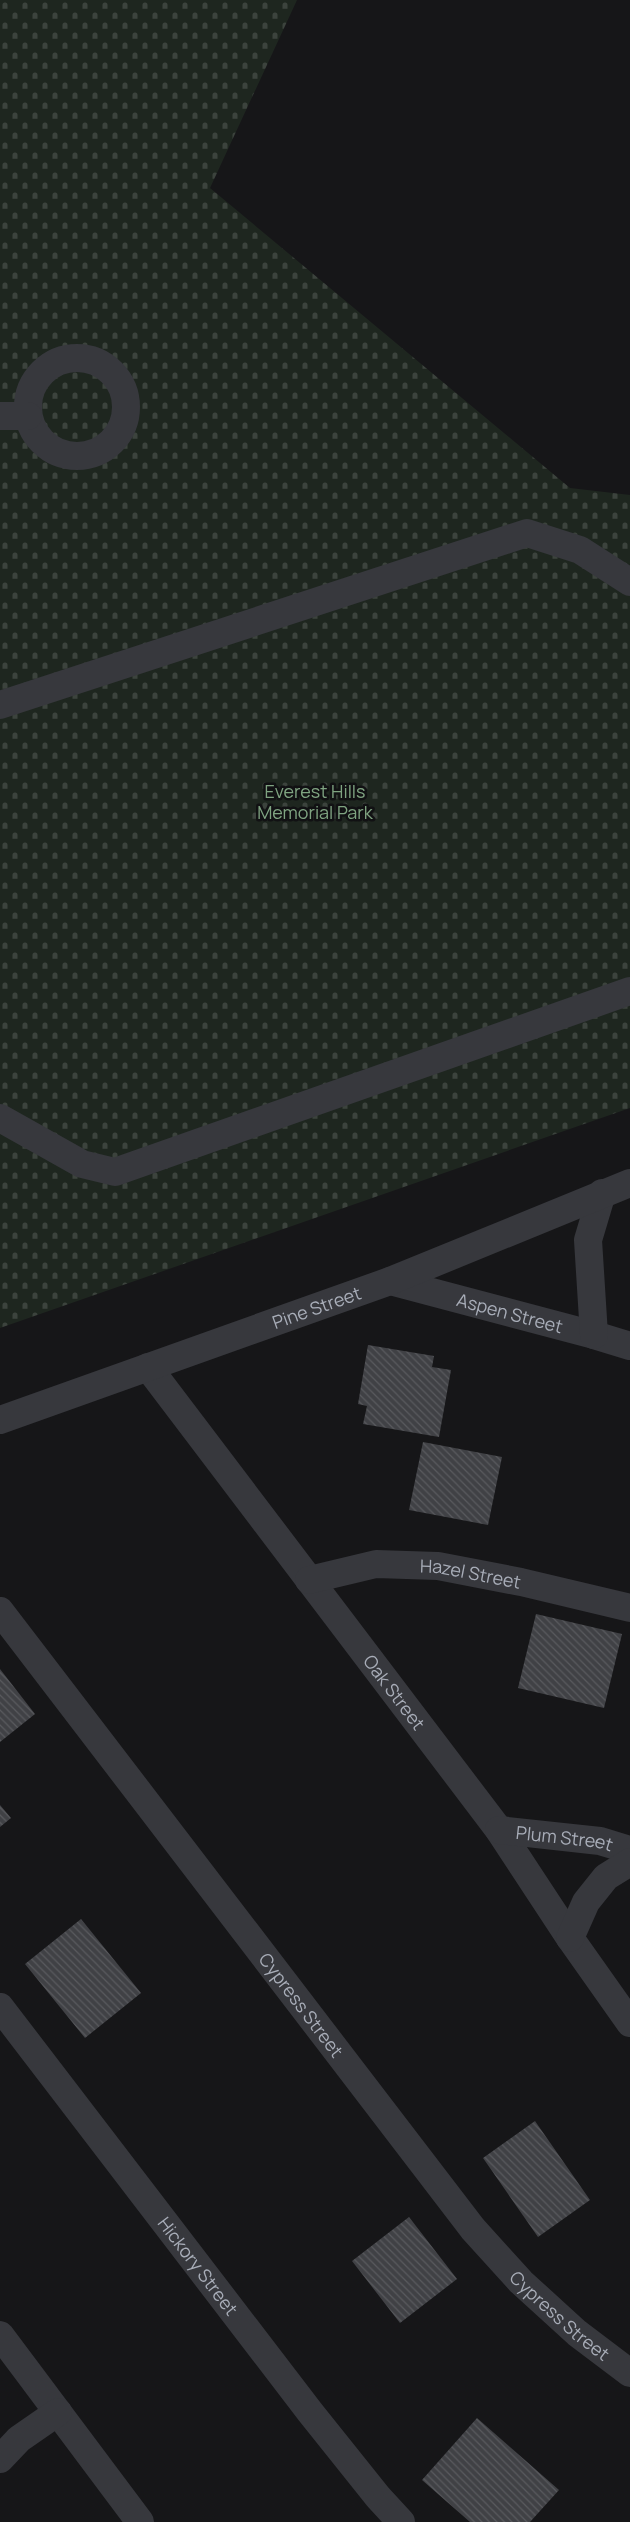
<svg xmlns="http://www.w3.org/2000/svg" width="630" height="2522" viewBox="0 0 630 2522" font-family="Manrope,sans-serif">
	<defs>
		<pattern id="cemetery-stones" width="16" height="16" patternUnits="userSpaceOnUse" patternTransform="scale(1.25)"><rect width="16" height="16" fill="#1e261f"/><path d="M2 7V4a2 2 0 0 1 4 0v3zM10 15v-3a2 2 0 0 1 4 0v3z" fill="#3c433d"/></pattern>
		<pattern id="building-back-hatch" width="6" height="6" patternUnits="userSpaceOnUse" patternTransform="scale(1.25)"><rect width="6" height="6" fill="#404145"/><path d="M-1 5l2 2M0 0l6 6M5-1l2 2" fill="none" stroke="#595a5e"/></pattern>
	</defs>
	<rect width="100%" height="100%" fill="#161618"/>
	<!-- cemetery -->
	<path fill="url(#cemetery-stones)" d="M0,0H297L210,188L570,488L630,495V1108L0,1328Z"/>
	<!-- building -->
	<path fill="url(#building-back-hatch)" d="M368,1345L434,1356L432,1367L451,1370L439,1437L363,1424L367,1406L358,1404Z
		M423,1442L502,1457L488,1525L409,1510Z
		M536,1614L622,1634L604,1708L518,1688Z
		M0,1669L35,1714L0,1742Z
		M0,1805L11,1818L0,1827Z
		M81,1919L141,1993L85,2038L25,1964Z
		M535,2121L590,2200L538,2237L483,2158Z
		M409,2217L457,2279L400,2323L352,2261Z
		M477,2418L559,2490L530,2522H470L422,2480Z"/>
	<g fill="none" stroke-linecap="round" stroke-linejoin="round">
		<!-- minor -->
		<g stroke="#37383d" stroke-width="28">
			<circle cx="77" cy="407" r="49"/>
			<path d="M0,416H28"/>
			<path d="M0,705L527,533L580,550L630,582"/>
			<path d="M0,1118L82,1164L115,1172L630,991"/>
			<path id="s1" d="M390,1281L594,1335L630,1346"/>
			<path d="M594,1335L588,1240L602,1193"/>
			<path id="s2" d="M148,1367L499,1830L570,1938L630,2023"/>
			<path id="s3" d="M0,1420L390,1281L630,1183"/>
			<path id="s4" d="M309,1580L376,1564L438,1566L521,1582L630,1608"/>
			<path id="s5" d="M0,1611L473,2229L521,2282L577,2333L630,2373"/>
			<path id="s6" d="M499,1830L600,1841L630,1850"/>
			<path d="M570,1938L586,1902L606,1877L630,1862"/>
			<path id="s7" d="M0,2007L310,2412L378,2497L401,2522"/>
			<path d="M0,2335L140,2522"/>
			<path d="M0,2459L19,2439L58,2412"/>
		</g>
	</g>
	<g text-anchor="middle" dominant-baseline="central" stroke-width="5" stroke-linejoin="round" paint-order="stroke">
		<!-- park labels -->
		<g font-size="18" fill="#7fa381" stroke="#111113">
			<text x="315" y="791">Everest Hills<tspan x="315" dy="21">Memorial Park</tspan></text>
		</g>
		<!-- street labels -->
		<g font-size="18" fill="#a8adb8" stroke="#111113">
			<text stroke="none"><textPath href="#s3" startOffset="336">Pine Street</textPath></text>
			<text stroke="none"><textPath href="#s1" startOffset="124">Aspen Street</textPath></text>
			<text stroke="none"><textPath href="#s4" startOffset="164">Hazel Street</textPath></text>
			<text stroke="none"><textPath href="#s2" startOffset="408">Oak Street</textPath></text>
			<text stroke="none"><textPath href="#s6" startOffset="66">Plum Street</textPath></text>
			<text stroke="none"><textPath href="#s5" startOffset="496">Cypress Street</textPath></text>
			<text stroke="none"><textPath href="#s7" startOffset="326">Hickory Street</textPath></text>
			<text stroke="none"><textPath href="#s5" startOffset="901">Cypress Street</textPath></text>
		</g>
	</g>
</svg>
